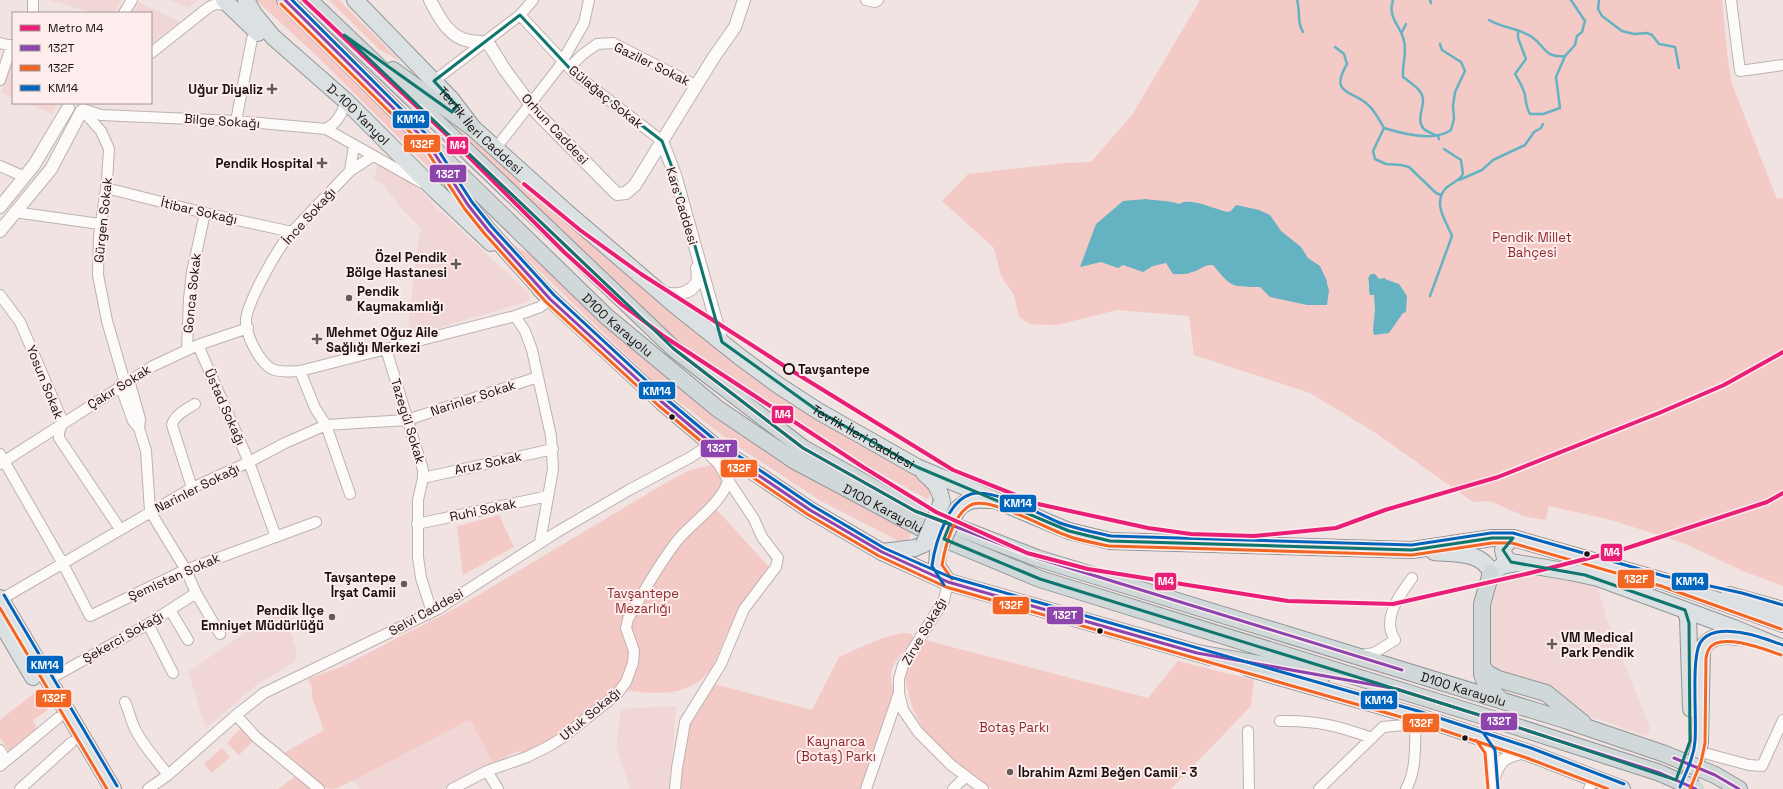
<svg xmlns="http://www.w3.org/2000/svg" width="1783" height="789" viewBox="0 0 1783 789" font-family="'Space Grotesk',sans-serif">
	<rect width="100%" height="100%" fill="#f1e3e1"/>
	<!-- built -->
	<path fill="#f0d7d5" d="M49,0H122L114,13H94Z
		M170,0H198L189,8Z
		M139,2L180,22L151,44V13H132Z
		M13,58V98L1,93Z
		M26,103H57L53,114Z
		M378,163L418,188L438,209L529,293L530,301L407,337L419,235L422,229L399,206L384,185L374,179Z
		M1513,573H1528L1554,577L1596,587L1600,595L1607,621L1650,728L1647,736L1491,682L1487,620L1488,610L1496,583L1501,578Z
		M283,607L296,650L295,662L259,683L206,728L188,672Z
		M676,706L670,789H630L616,747L621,709Z
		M470,720L493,763L444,789H360L352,780Z"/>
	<!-- green -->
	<path fill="#f4cac7" d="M256,0H277L359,78L412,133L461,200L319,58Z
		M329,0H339L400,61L380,50Z
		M1200,0H1722L1728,61L1732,84L1777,199L1783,198V586L1743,571L1683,543L1611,520L1549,506L1546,520L1526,517L1490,501L1473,502L1374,432L1310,393L1194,355L1189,316L1117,310L1057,325H1043L1030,324L1019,317L1014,295L1001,276L994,248L942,201L968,174L1065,163L1091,162L1132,115Z
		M439,109L670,307L767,387L802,408L922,475L932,487L929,498L927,499L790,424L719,373L659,324L501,174Z
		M513,245L536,257L614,330L721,421L800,473L911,533L909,539L899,541L821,501L731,442L655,383Z
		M715,464L722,480L717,510L769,567C756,587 741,607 729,629C722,642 719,657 710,670C688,699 648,695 617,688L536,753L523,754L518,751L493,763L470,720L338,788L331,789L323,787L284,753L324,730L312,698V688L308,679L343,666L460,606L667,482L690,470Z
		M499,515L514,547L463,575L457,526Z
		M906,633L912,634L914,638C900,658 882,668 896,695L862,789H678L689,723L714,684L812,710L839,657C855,650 889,633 906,633Z
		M925,640L1148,698L1178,661L1254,680L1251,706L1171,789H992L962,768L927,736L913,709L910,700L906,683V672L911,666Z
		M37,691L48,710L33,720L38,731L10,753L0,737V720Z
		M241,728L254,740L239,755L227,743Z
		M222,748L230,757L212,773L204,764Z
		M296,776L314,789H278Z"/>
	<!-- water -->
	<path fill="#65b2c3" d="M1146,199C1157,201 1169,200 1179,204C1190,197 1214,209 1227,212L1231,211L1236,205L1259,210L1270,215L1281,231L1301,247L1308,258L1320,266L1327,281V284L1329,290L1327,305H1307L1270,297L1260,287C1231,287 1231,287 1213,265C1204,264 1201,270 1192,272C1186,275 1179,274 1173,274L1166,263L1153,266L1143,272L1123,265L1118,268L1101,262L1080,267L1096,224L1123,201Z
		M1371,274H1375L1379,279L1385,278V279L1399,284L1407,296L1406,312L1403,313L1389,333L1374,335L1373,330L1375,310L1374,295H1370C1368,290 1370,284 1368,278Z"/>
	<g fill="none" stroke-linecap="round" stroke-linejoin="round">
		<!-- stream -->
		<path stroke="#65b2c3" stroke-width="2.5" d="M1297,0C1301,13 1296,21 1303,32
			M1393,0C1387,18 1401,26 1404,41C1407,53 1402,65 1403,77C1408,81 1418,87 1421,93C1428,104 1414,118 1424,129C1427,132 1434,134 1438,136L1439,139
			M1430,0L1431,3
			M1599,0L1598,9L1602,16L1622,31L1634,34L1647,33L1652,35L1659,44L1675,47L1679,68
			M1489,20C1502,28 1519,28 1532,37C1546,47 1544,58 1565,56
			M1518,31V38L1526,59L1515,74C1519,81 1523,87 1525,95C1526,103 1526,107 1530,114H1543L1560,108L1556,77L1565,56L1575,45L1577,36L1582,32L1585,21L1571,0
			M1402,32L1406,24
			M1335,47L1344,54L1347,64C1330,93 1349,90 1366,103C1374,109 1379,119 1384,128C1403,134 1434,142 1451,130L1454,119L1453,106L1455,92L1465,71L1461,62L1442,50L1440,44
			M1384,128L1373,151L1375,159L1386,164L1401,165L1409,167L1436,193L1441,195
			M1459,180L1482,170L1493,160L1525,145L1534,132L1541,128L1543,124
			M1430,296L1452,236C1446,221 1432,203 1446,188C1452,183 1459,181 1463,174L1461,160L1444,149"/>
		<defs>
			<path id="minor" d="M33,0V13
				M866,0L875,2L878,0
				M1731,0L1740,71L1783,65
				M124,13L132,0
				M520,15L574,73L662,141
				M0,43L13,46
				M151,53L209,7L216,4L228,5
				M569,68L582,55L597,44L613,43L697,86
				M0,80L12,45
				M434,81L520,15L533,0
				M83,109L101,115L236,121L326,129C337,123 342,114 346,101
				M82,110L101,131L109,149L107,181L99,237L98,275L107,321L125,383
				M236,121L252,39L257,32
				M326,129L422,183
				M496,148L559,67L584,23L589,0
				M373,156L350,171L292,232C278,247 249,299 246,319C245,334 259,362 272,369C280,373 292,371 300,371L515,316L540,307L550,299
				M0,166L25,177
				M350,171L354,145
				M106,188L205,213L292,232
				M14,212L100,224
				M0,295L20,322L63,422L59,432V438L120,529
				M515,316L525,331L532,350L551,436L553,469L540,542
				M198,345L249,462L276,537
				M386,349L423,470V478L418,500V557L421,578L432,612
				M187,350L189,299L192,272L205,213
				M300,371L315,408L326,425L350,494
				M129,380L140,419L139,428L146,451L150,511L186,570L196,593L220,634
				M120,385L133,421L139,428
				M0,454L62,562L90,616L183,571L316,522
				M0,464L153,366L198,345L248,328
				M423,478L553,449
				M192,488L172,425C174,415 187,409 195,404
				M417,524L548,496
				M948,582L944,600L903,665L899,679V693L903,710L918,732L951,765L983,789
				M0,600L192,488L249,462L285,443L326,425L407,420L538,377
				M170,610L188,640
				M148,624L173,673
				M1361,655L1374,653L1395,640C1381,618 1400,595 1412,578
				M48,680L148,624L196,593
				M125,702C129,711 131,721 135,729C143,746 157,760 168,775
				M236,715L256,737L319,789
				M1280,721C1316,720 1338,726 1372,738
				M1248,731L1249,789
				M0,750L6,761
				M1708,754L1749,765L1762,766L1783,720
				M0,766L58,718
				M487,771L498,789
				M20,789L72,742
				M148,789L168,775L236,715L264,693L438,609L557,532L629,490L691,457L703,449L709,441
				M452,789L487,771L527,757L549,746L562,738L617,694L626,682L633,663L634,651L626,628L628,619C643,593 658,565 677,541C691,523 723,503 728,480L718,463L703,449
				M675,789L677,768L685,722L721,664L744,609L776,567L778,558L762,537L754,519L728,480
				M866,789L899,693
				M953,789L966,776
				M1319,789L1383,727L1415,724
				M1406,789C1418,769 1414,740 1416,718
				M1589,789L1593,778"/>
			<path id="tertiary" d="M430,0C439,17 449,38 470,41C478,42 484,41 490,46L505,70L537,113L617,194L626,193L635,185L714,57L735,27L744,0
				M662,141L675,175L722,342
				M0,207L34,165L68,108
				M0,231L51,169L81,112
				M659,292C673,296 691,296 698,280L697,268
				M1480,737L1490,751L1493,789
				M1494,777C1500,759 1506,756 1525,752"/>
			<g id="primary">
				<path d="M224,0L258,33"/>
				<path id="s1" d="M246,0L254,14L273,37L346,101L434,189L491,243"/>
				<path id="s2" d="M355,0L451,99L473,128L563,209L676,306L740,357L778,385L818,411L917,467L1069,531L1110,541L1141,542L1412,550L1492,538H1513L1663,581L1783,624"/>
				<path d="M540,289L662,402L712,444L810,510L882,552L948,582L1211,657"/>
				<path d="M924,473C936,483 939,487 942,502"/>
				<path d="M957,510C967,499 976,499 990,500"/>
				<path d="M1513,538L1505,545L1503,550L1505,558L1511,562L1570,572L1598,578L1734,628L1783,648"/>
				<path d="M938,551L937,566L948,582"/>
				<path d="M882,552L915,548L924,544"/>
				<path d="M1434,552C1453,554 1483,551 1491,573L1502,566L1517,563"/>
				<path d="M1729,595L1783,610"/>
				<path d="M0,598L113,789"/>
				<path d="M1685,610L1688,618L1691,709"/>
				<path d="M0,621L33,677"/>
				<path d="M1248,668L1416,716L1529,753L1622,789"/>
				<path d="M1685,789L1696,760L1700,742L1702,649C1711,633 1729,635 1745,638"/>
			</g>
			<g id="trunk">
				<path id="s3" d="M285,0L427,142L607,317L718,409L795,461L932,534L1040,579L1499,721L1660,773"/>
				<path id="s4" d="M309,0L674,349L803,448L915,511L1037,558L1565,720L1665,754"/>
				<path d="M393,70L473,128"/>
				<path d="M440,163L468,205L488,230L550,299"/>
				<path d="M1491,573L1482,604V674L1486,685L1500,699"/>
				<path d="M1197,653L1323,675"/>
				<path d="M1482,666L1487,673L1498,679L1546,693L1583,723"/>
				<path d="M1715,775L1739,789"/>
			</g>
		</defs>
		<!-- minor casing -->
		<use href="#minor" stroke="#bcb2b0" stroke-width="12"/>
		<!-- tertiary casing -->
		<use href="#tertiary" stroke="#bcb2b0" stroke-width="14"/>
		<!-- primary casing -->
		<use href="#primary" stroke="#919698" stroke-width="18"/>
		<!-- trunk casing -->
		<use href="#trunk" stroke="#919698" stroke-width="18"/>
		<!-- minor -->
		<use href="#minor" stroke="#fdfbfa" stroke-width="10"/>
		<!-- tertiary -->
		<use href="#tertiary" stroke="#fdfbfa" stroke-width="12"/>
		<!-- primary -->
		<use href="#primary" stroke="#dbe0e2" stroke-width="16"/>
		<!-- trunk -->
		<use href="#trunk" stroke="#d0d8da" stroke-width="16"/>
		<defs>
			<path id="primary-bridge" d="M924,544L942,502
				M938,551L957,510"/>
			<path id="trunk-bridge" d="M1665,754L1715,775
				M1660,773L1696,789"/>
		</defs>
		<!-- primary-bridge casing -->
		<use href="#primary-bridge" stroke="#919698" stroke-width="18" stroke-linecap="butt"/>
		<!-- trunk-bridge casing -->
		<use href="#trunk-bridge" stroke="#919698" stroke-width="18" stroke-linecap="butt"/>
		<!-- primary-bridge -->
		<use href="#primary-bridge" stroke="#dbe0e2" stroke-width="16"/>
		<!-- trunk-bridge -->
		<use href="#trunk-bridge" stroke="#d0d8da" stroke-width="16"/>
		<defs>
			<path id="bus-1" d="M285,0L427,142L468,205L488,230L550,299L662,402L712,444L810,510L882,552L948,582L1197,653L1397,689L1660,773L1696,789
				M420,107L674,349L803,448L915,511L1037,558L1402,670
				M1674,758L1715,775L1739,789"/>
			<path id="bus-2" d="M281,4L423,145L464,208L484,233L546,302L659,406L709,448L807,514L879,556L946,587L1415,721L1527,758L1608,789
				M952,579L942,565C945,547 954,511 973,504C994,498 1046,529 1068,536C1081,541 1095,543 1109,546L1412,555L1492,543H1512L1661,586L1781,629
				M0,608L107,789
				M1476,740L1485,753L1488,789
				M1690,789L1701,762L1705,743L1706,658C1707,655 1707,651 1709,649C1719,631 1767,650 1781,655"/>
			<path id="bus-3" d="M292,0L431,139L472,202L492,227L554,295L665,398L715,440L813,506L884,548L950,577L1418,711L1531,748L1624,784
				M944,585L932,566C934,550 939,534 946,520C951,509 959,498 971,494C994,488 1039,514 1060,523C1077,529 1093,532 1111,536L1412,545L1491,533H1513L1664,576L1742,593L1783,605
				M4,595L117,786
				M1484,734L1495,750L1498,789
				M1680,787C1686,772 1694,757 1695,741C1697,718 1691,660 1700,643C1707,631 1724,630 1736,632C1752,633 1768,640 1783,645"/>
		</defs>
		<!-- bus-1 casing -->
		<use href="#bus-1" stroke="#fdedec" stroke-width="6"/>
		<!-- bus-2 casing -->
		<use href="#bus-2" stroke="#fdedec" stroke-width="6"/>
		<!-- bus-3 casing -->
		<use href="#bus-3" stroke="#fdedec" stroke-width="6"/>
		<!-- bus-1 -->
		<use href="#bus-1" stroke="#8e44ad" stroke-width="3"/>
		<!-- bus-2 -->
		<use href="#bus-2" stroke="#f26522" stroke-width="3"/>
		<!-- bus-3 -->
		<use href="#bus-3" stroke="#0065bd" stroke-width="3"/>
		<defs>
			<path id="metro-1" d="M304,0L449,137L564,252L621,304L665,337L863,467L936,512L1027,553L1088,569L1288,601L1393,604L1526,574L1621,550L1767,502L1783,493
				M524,184L580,230L641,274L789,369L953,470L1038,504L1148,528L1191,534L1254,536L1336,528L1385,510L1498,477L1659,413L1724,385L1783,352"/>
		</defs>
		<!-- metro-1 casing -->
		<use href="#metro-1" stroke="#fdedec" stroke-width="7"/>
		<!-- metro-1 -->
		<use href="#metro-1" stroke="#e91e76" stroke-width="4"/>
	</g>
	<!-- marked area -->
	<path fill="none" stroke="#0f766e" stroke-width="3" stroke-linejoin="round" d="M520,15L574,73L662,141L675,175L722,342L818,411L917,467L1069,531L1110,541L1412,550L1492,538H1513L1503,550L1511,562L1585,575L1685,610L1689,623L1690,741L1676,780L1499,721L1040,579L944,539L950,524L915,511L803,448L674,349L344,35L452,112L457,106L434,81Z"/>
	<!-- markers -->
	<g fill="#645a58" stroke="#fdedec" stroke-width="1.5">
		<path d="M270 83h4v4h4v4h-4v4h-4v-4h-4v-4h4z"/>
		<path d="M320 157h4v4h4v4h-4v4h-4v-4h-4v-4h4z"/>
		<path d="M454 258h4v4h4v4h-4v4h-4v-4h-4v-4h4z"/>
		<circle cx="349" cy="298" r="4"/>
		<path d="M315 333h4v4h4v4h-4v4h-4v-4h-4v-4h4z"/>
		<circle cx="404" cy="584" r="4"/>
		<circle cx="332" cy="617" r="4"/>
		<path d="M1550 638h4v4h4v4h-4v4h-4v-4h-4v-4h4z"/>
		<circle cx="1010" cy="772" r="4"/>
	</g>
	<circle fill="#fdedec" stroke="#18100f" stroke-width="2" cx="789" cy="369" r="5"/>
	<g fill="#18100f" stroke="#fdedec" stroke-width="1.5">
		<circle cx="672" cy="417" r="3.5"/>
		<circle cx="1587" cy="554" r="3.5"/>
		<circle cx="1100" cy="631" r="3.5"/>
		<circle cx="1465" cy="738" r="3.5"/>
	</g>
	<g text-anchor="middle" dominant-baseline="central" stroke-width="4" stroke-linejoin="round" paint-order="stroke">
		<!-- street labels -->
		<g font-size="13" fill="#18100f" stroke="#fdedec">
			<text transform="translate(652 64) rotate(26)">Gaziler Sokak</text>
			<text transform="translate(606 97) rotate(39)">Gülağaç Sokak</text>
			<text stroke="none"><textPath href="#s1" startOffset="161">D-100 Yanyol</textPath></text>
			<text transform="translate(222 121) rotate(4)">Bilge Sokağı</text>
			<text transform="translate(555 129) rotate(47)">Orhun Caddesi</text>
			<text stroke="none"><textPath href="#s2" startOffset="181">Tevfik İleri Caddesi</textPath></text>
			<text transform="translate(682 206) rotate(73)">Kars Caddesi</text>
			<text transform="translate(199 211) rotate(13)">İtibar Sokağı</text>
			<text transform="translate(309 216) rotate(-48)">İnce Sokağı</text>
			<text transform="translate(103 220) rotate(-84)">Gürgen Sokak</text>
			<text transform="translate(192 293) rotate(-84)">Gonca Sokak</text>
			<text stroke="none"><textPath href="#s3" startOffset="465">D100 Karayolu</textPath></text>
			<text transform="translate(45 382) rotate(68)">Yosun Sokak</text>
			<text transform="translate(119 387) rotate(-32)">Çakır Sokak</text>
			<text transform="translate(473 398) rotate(-18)">Narinler Sokak</text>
			<text transform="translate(225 407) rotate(66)">Üstad Sokağı</text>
			<text transform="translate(408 421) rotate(73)">Tazegül Sokak</text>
			<text stroke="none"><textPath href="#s2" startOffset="673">Tevfik İleri Caddesi</textPath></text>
			<text transform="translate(488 463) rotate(-12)">Aruz Sokak</text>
			<text transform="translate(197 488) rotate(-27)">Narinler Sokağı</text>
			<text stroke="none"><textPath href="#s3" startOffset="789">D100 Karayolu</textPath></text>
			<text transform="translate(483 510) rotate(-12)">Ruhi Sokak</text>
			<text transform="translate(174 577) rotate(-24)">Şemistan Sokak</text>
			<text transform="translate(426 612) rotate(-29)">Selvi Caddesi</text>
			<text transform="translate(924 631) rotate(-60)">Zirve Sokağı</text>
			<text transform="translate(123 637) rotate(-30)">Şekerci Sokağı</text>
			<text stroke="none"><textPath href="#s4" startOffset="1373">D100 Karayolu</textPath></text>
			<text transform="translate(590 714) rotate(-40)">Ufuk Sokağı</text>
		</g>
		<!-- poi labels -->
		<g font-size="13" font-weight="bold" fill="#18100f" stroke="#fdedec" text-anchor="end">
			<text x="263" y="89">Uğur Diyaliz</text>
			<text x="313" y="163">Pendik Hospital</text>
			<text x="447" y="257">Özel Pendik<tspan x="447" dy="15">Bölge Hastanesi</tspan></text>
			<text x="357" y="291" text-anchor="start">Pendik<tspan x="357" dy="15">Kaymakamlığı</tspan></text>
			<text x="326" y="332" text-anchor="start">Mehmet Oğuz Aile<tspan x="326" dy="15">Sağlığı Merkezi</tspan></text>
			<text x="396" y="577">Tavşantepe<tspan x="396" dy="15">İrşat Camii</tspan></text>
			<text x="324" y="610">Pendik İlçe<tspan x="324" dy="15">Emniyet Müdürlüğü</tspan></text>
			<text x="1561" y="637" text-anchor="start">VM Medical<tspan x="1561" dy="15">Park Pendik</tspan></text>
			<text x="1018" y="772" text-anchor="start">İbrahim Azmi Beğen Camii - 3</text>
		</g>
		<!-- park labels -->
		<g font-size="13" fill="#8f2b30" stroke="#fdedec">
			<text x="1532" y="237">Pendik Millet<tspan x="1532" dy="15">Bahçesi</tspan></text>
			<text x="643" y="593">Tavşantepe<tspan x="643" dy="15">Mezarlığı</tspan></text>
			<text x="1014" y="727">Botaş Parkı</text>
			<text x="836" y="741">Kaynarca<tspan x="836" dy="15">(Botaş) Parkı</tspan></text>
		</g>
		<!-- stop labels -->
		<g font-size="13" font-weight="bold" fill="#18100f" stroke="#fdedec" text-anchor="start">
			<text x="798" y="369">Tavşantepe</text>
		</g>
	</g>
	<g stroke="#fdedec" stroke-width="1.5">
		<rect x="392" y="110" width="38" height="19" rx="4" fill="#0065bd"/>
		<rect x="403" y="134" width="38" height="19" rx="4" fill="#f26522"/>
		<rect x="446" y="136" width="23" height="19" rx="4" fill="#e91e76"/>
		<rect x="429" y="164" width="38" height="19" rx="4" fill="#8e44ad"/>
		<rect x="638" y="381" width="38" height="19" rx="4" fill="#0065bd"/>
		<rect x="771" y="405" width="23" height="19" rx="4" fill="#e91e76"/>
		<rect x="700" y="439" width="38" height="19" rx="4" fill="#8e44ad"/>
		<rect x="720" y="459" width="38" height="19" rx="4" fill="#f26522"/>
		<rect x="999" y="494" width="38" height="19" rx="4" fill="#0065bd"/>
		<rect x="1600" y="543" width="23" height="19" rx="4" fill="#e91e76"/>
		<rect x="1617" y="569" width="38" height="20" rx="4" fill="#f26522"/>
		<rect x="1154" y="572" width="23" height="19" rx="4" fill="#e91e76"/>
		<rect x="1671" y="572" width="38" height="19" rx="4" fill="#0065bd"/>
		<rect x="992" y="596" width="38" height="19" rx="4" fill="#f26522"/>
		<rect x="1046" y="606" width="38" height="19" rx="4" fill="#8e44ad"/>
		<rect x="26" y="655" width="38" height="19" rx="4" fill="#0065bd"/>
		<rect x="35" y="689" width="37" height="19" rx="4" fill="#f26522"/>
		<rect x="1360" y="690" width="38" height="20" rx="4" fill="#0065bd"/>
		<rect x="1480" y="712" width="38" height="19" rx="4" fill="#8e44ad"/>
		<rect x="1402" y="713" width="38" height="20" rx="4" fill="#f26522"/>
	</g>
	<g font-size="11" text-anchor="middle" font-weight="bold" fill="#fff">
		<text x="411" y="123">KM14</text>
		<text x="422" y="148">132F</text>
		<text x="458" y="149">M4</text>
		<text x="448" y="178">132T</text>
		<text x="657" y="395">KM14</text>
		<text x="783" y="418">M4</text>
		<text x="719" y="452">132T</text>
		<text x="739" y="472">132F</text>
		<text x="1018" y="507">KM14</text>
		<text x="1612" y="556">M4</text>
		<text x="1636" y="583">132F</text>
		<text x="1166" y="585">M4</text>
		<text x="1690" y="585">KM14</text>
		<text x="1011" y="609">132F</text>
		<text x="1065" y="619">132T</text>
		<text x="45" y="669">KM14</text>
		<text x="54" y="702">132F</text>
		<text x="1379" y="704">KM14</text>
		<text x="1499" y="725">132T</text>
		<text x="1421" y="727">132F</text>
	</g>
	<!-- legend -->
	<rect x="12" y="12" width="140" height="92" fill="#fdedec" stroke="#a19594"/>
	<rect x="20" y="25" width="20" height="6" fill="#e91e76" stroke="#a19594"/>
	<text x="48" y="32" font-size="12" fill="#18100f">Metro M4</text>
	<rect x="20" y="45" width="20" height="6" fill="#8e44ad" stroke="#a19594"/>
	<text x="48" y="52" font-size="12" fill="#18100f">132T</text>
	<rect x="20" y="65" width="20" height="6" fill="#f26522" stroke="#a19594"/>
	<text x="48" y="72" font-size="12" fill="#18100f">132F</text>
	<rect x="20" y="85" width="20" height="6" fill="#0065bd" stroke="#a19594"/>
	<text x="48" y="92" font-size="12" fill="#18100f">KM14</text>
</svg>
